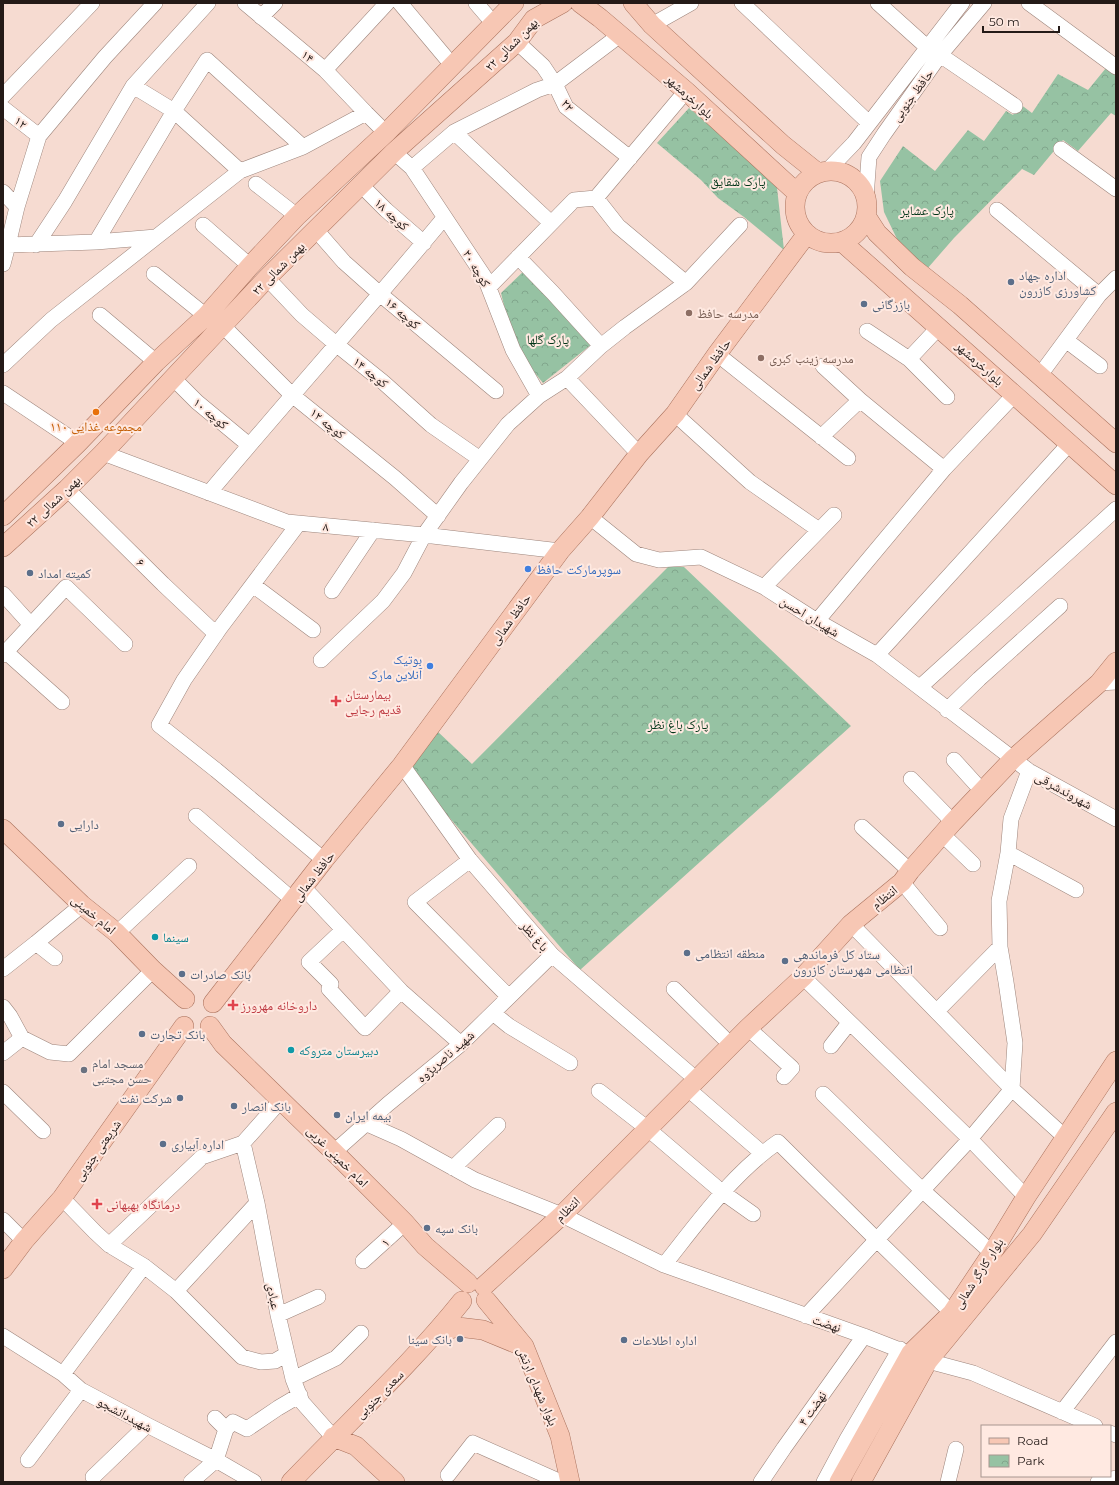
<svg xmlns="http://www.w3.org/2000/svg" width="1119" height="1485" viewBox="0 0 1119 1485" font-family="Montserrat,'Noto Naskh Arabic',sans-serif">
	<defs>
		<pattern id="park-crowns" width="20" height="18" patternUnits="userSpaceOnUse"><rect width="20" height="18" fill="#96c2a3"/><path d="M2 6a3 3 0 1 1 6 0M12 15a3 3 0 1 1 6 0" fill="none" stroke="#81a68c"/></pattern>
	</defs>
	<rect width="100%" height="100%" fill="#f6dbd1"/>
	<!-- park -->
	<path fill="url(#park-crowns)" d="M1106,68L1116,73V116L1111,113L1078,151L1063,140L1034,175L1022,169L954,238L927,269L898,241L884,212L880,181L903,146L935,171L968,130L984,141L1006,111L1013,115L1020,104L1032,113L1058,74L1088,90Z
		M689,108L776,179L784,250L744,217L718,198L701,180L657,143Z
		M528,267L592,344L543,383C517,353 510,331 501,293Z
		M668,567H684L851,726L580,970L406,767L436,730L472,764Z"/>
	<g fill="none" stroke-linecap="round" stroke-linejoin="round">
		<defs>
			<path id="minor" d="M155,3L105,57L39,136L17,207L8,245L96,242L156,237
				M245,3L325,70L366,113
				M400,3L452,65
				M476,3L494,24
				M742,3L869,123
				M878,3L928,48
				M1029,3L1116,67
				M261,17L275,3
				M652,25L691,3
				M517,42L543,66L555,84L566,107L630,158
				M940,55L1015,106
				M325,70L387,3
				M133,86L174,111L240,171
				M3,96L92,3
				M3,108L39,136
				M454,132L551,223
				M1061,149L1116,189
				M394,152L412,168L485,278L513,350L539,396
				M412,168L454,132L537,90L555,84L620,35
				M827,171L854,143L962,3
				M256,184L297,216
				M361,185L386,210L424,243
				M3,192L17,207
				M596,198L618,226L686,283
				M866,198L869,157L884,134L940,55L984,3
				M997,210L1099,295
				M203,225L250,266
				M316,230L344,262L380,294L496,391
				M96,242L174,111L207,60L303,147
				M36,245L65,201L133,86L208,3
				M3,246L8,245L3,264
				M518,257L553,293L601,346
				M154,274L206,316
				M267,278L302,315L337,345L383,382L431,425L480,459
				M489,287L574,200L596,198L686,91
				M100,315L156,362
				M222,325L292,395L395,478L438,516
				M867,331L909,359L947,397
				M1067,341L1100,366
				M717,354L848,458
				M909,359L939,327
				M3,365L51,320L240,171L303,147L366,113L386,133
				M823,366L860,400L944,469
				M1040,375L1099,295L1116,278
				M567,378L639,454
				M174,379L197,402L249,445
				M3,393L78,443
				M675,414L750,482L819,530
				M821,437L860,400
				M103,453L287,522L424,535L560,551
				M67,489L163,584L216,634
				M209,493C286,401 367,311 444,218
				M590,517L636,554L659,560L701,557L764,587L817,621L877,655L1029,771L1116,819
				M299,523L220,628L184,680L159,725L216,770L324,860
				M253,585L313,630
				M764,587L834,515
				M332,591L373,530
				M3,594L31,625
				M817,621L944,469L1015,394
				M6,652L62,702
				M3,655L66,587L125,644
				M877,655L1070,443
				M321,660L383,601L404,573L424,535L461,483L508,424L539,396L567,378L601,346L625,327L686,283L740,225
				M1099,683L1116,682
				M920,687L1116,509
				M947,710L979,679L1060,606
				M954,760L983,792
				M402,765L470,860L552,955L697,1080
				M1029,771L1011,819L1008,853L999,901L1000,947L1006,982L1015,1043L1012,1089L1066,1138
				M911,779L953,822
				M196,816L294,901
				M862,827L910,871
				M942,834L973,864
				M1008,853L1076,890
				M470,860L415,902L509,997
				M902,882L940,928
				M304,888L401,991L461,1044
				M343,930L309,962L331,984L329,989L365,1028L401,991
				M117,933L189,866
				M36,943L55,958
				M3,969L36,943L82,905
				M803,977L970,1139L1026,1197
				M674,989L731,1045
				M3,1007L10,1016L22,1038
				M937,1011L1000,947
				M493,1013L509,1026L570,1063
				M748,1028L792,1068L784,1077
				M831,1046L849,1023
				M3,1053L22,1038L50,1052L69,1054L153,970
				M688,1089L762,1153
				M599,1091L648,1129L722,1192L753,1214
				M3,1092L43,1131
				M823,1094L922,1190L992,1253
				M367,1124L401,1139L475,1180L562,1215L664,1265L864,1336L928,1361L973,1373L1095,1426
				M243,1143L257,1203L278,1315L293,1379L302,1402L333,1437
				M334,1152L388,1104L461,1044L552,955
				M453,1168L498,1125
				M62,1198L95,1232L109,1245L144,1266L176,1291L242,1357L261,1362L275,1361L287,1354
				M3,1220L24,1241
				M109,1245L202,1157L243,1143L281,1100
				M363,1261L405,1223
				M664,1265C699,1221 732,1174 778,1142L877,1240L952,1313
				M176,1291L257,1203
				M278,1315L318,1297
				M806,1316L970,1139L1012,1089L851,924
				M3,1336L63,1374L81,1390L147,1425L216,1460L254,1482
				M63,1374L144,1266
				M293,1379L336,1358L361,1333
				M1062,1412L1116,1342
				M215,1418L226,1429
				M1110,1433L1116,1435
				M28,1460L81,1390
				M448,1475L473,1443L561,1482
				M93,1477L147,1425
				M191,1482L216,1460L226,1429L233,1422L247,1429L278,1408L300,1395
				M761,1482L784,1448L864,1336
				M824,1482L847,1439L900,1349
				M948,1482L956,1449
				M1098,1482L1116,1478"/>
			<path id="major" d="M580,3L600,18L686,91L797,193
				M633,3L652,25L783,145L818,173
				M795 207a36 36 0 1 1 72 0a36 36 0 1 1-72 0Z
				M866,216L877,233L912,267L960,305L1116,443
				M842,242L1116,485
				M3,516L78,443L156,362L206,316L250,266L297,216L386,133L514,3
				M3,547L67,489L103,453L267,278L394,152L517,42L534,19L563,3
				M3,829L82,905L117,933L153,970L185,999
				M213,1003L324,860L402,765L560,551L590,517L639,454L675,414L717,354L806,235
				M210,1026L223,1044L334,1152L405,1223L425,1246L468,1283
				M3,1269L24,1241L62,1198L184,1026
				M484,1286L562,1215L748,1028L803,977L851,924L902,882L910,871L953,822L1013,759L1099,683L1116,662
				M486,1300L524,1346L560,1436L570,1482
				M438,1332L458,1327L483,1330L522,1346
				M333,1437L356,1446L395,1482
				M291,1482C348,1422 410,1366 462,1301
				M839,1482L911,1353L952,1313L992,1253L1026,1197L1116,1061
				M861,1482L928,1361L1032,1234L1116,1112"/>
		</defs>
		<!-- minor casing -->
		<use href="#minor" stroke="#9d857c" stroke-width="16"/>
		<!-- major casing -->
		<use href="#major" stroke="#aa725d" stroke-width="20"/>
		<!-- minor -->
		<use href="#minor" stroke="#fff" stroke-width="15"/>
		<!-- major -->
		<use href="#major" stroke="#f7c7b4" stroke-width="19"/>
	</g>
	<!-- markers -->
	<g fill="#5c6f8a" stroke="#ffe9e1" stroke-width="1.5">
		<circle cx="1011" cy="282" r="4"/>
		<circle cx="864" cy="304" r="4"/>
		<circle cx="30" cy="573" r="4"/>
		<circle cx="61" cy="824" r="4"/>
		<circle cx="687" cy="953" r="4"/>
		<circle cx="785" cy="961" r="4"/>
		<circle cx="182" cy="974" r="4"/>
		<circle cx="142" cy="1034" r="4"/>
		<circle cx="180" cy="1098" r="4"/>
		<circle cx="234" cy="1106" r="4"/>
		<circle cx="337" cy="1115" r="4"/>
		<circle cx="163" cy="1144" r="4"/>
		<circle cx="427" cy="1228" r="4"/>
		<circle cx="460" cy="1339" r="4"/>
		<circle cx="624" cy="1340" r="4"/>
	</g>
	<g fill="#8d6e63" stroke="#ffe9e1" stroke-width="1.5">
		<circle cx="689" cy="313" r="4"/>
		<circle cx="761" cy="358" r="4"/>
	</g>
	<circle fill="#e8710a" stroke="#ffe9e1" stroke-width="1.5" cx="96" cy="412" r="4"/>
	<g fill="#3f7fe0" stroke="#ffe9e1" stroke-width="1.5">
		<circle cx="528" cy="569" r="4"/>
		<circle cx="430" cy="666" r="4"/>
	</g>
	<g fill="#e0444e" stroke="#ffe9e1" stroke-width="1.5">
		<path d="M334 695h4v4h4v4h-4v4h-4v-4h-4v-4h4z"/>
		<path d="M231 999h4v4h4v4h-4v4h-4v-4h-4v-4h4z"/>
		<path d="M95 1198h4v4h4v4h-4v4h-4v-4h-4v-4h4z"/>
	</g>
	<g fill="#0f9aa8" stroke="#ffe9e1" stroke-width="1.5">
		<circle cx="155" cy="937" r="4"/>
		<circle cx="291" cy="1050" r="4"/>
	</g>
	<circle fill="#6b7280" stroke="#ffe9e1" stroke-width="1.5" cx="84" cy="1070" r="4"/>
	<g text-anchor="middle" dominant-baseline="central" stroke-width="4" stroke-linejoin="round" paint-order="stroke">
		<!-- street labels -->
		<g font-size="13" fill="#241a17" stroke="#ffe9e1">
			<text transform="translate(511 44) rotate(-45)">۲۲ بهمن شمالی</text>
			<text transform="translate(308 56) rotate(40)">۱۴</text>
			<text transform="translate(912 95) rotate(-54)">حافظ جنوبی</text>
			<text transform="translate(690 96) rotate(42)">بلوارخرمشهر</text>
			<text transform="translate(568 105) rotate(52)">۲۲</text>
			<text transform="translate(21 122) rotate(38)">۱۲</text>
			<text transform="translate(392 214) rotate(42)">کوچه ۱۸</text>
			<text transform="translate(278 268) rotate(-45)">۲۲ بهمن شمالی</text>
			<text transform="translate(477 268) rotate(59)">کوچه ۲۰</text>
			<text transform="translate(403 313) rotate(40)">کوچه ۱۶</text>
			<text transform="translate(980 363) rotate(42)">بلوارخرمشهر</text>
			<text transform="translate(710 364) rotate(-54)">حافظ شمالی</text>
			<text transform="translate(371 372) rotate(39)">کوچه ۱۴</text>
			<text transform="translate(211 413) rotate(40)">کوچه ۱۰</text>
			<text transform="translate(328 423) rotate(39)">کوچه ۱۲</text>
			<text transform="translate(53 501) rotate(-43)">۲۲ بهمن شمالی</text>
			<text transform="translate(326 526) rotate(6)">۸</text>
			<text transform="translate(141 562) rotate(45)">۶</text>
			<text transform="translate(810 616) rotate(31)">شهیدان احسن</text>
			<text transform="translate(510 619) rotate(-54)">حافظ شمالی</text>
			<text transform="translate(1064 790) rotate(29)">شهروندشرقی</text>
			<text transform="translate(313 876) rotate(-52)">حافظ شمالی</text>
			<text transform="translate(884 897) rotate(-39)">انتظام</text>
			<text transform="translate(94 914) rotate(40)">امام خمینی</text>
			<text transform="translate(535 936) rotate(49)">باغ نظر</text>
			<text transform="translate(445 1056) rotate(-41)">شهید ناصرپژوه</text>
			<text transform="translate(97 1150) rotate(-55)">شریعتی جنوبی</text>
			<text transform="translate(338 1156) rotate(45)">امام خمینی غربی</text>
			<text transform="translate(567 1209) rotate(-44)">انتظام</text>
			<text transform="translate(385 1242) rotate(-43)">۱</text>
			<text transform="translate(978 1273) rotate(-57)">بلوار کارگر شمالی</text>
			<text transform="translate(274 1296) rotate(79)">عبادی</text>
			<text transform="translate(827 1323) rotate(19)">نهضت</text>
			<text transform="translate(538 1386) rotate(67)">بلوار شهدای ارتش</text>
			<text transform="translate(379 1394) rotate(-45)">سعدی جنوبی</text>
			<text transform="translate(812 1408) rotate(-55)">نهضت ۴</text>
			<text transform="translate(125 1414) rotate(28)">شهیددانشجو</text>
		</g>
		<!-- park labels -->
		<g font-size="13" fill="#003417" stroke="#ffe9e1">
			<text x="738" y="181">پارک شقایق</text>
			<text x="927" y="210">پارک عشایر</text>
			<text x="548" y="339">پارک گلها</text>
			<text x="678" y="724">پارک باغ نظر</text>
		</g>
		<!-- service labels -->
		<g font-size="13" fill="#4e5e75" stroke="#ffe9e1" text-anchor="start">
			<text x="1019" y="275">اداره جهاد<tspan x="1019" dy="15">کشاورزی کازرون</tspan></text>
			<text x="872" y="304">بازرگانی</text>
			<text x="38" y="573">کمیته امداد</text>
			<text x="69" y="824">دارایی</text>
			<text x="695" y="953">منطقه انتظامی</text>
			<text x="793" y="954">ستاد کل فرماندهی<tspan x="793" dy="15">انتظامی شهرستان کازرون</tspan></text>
			<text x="190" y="974">بانک صادرات</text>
			<text x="150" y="1034">بانک تجارت</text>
			<text x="172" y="1098" text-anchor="end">شرکت نفت</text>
			<text x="242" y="1106">بانک انصار</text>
			<text x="345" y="1115">بیمه ایران</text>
			<text x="171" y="1144">اداره آبیاری</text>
			<text x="435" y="1228">بانک سپه</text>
			<text x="452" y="1339" text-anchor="end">بانک سینا</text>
			<text x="632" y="1340">اداره اطلاعات</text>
		</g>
		<!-- education labels -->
		<g font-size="13" fill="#785e54" stroke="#ffe9e1" text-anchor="start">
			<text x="697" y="313">مدرسه حافظ</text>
			<text x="769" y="358">مدرسه زینب کبری</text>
		</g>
		<!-- food labels -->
		<g font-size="13" fill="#c56008" stroke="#ffe9e1">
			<text x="96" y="426">مجموعه غذایی ۱۱۰</text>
		</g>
		<!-- shop labels -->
		<g font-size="13" fill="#366cbe" stroke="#ffe9e1" text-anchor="start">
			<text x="536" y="569">سوپرمارکت حافظ</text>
			<text x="422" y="659" text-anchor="end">بوتیک<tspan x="422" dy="15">آنلاین مارک</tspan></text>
		</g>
		<!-- health labels -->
		<g font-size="13" fill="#be3a42" stroke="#ffe9e1" text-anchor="start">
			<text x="345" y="694">بیمارستان<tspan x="345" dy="15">قدیم رجایی</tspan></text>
			<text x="241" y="1005">داروخانه مهرورز</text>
			<text x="106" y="1204">درمانگاه بهبهانی</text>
		</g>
		<!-- culture labels -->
		<g font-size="13" fill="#0d838f" stroke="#ffe9e1" text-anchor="start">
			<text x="163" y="937">سینما</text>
			<text x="299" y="1050">دبیرستان متروکه</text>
		</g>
		<!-- worship labels -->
		<g font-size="13" fill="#5b616d" stroke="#ffe9e1" text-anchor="start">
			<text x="92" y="1063">مسجد امام<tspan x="92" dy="15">حسن مجتبی</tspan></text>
		</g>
	</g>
	<!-- border -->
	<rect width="1119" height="1485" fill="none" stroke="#241a17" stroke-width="8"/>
	<!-- legend -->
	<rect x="981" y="1425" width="130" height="52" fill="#ffe9e1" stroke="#a79690"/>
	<rect x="989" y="1438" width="20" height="6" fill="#f7c7b4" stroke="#a79690"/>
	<text x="1017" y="1445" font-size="12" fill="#241a17">Road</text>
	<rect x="989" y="1455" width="20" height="12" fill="url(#park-crowns)" stroke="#a79690"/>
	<text x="1017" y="1465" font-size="12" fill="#241a17">Park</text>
	<!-- scale -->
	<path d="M983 26v6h76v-6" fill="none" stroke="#241a17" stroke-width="2"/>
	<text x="989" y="26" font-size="12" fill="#241a17" stroke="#ffe9e1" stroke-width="3" paint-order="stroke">50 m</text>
</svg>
